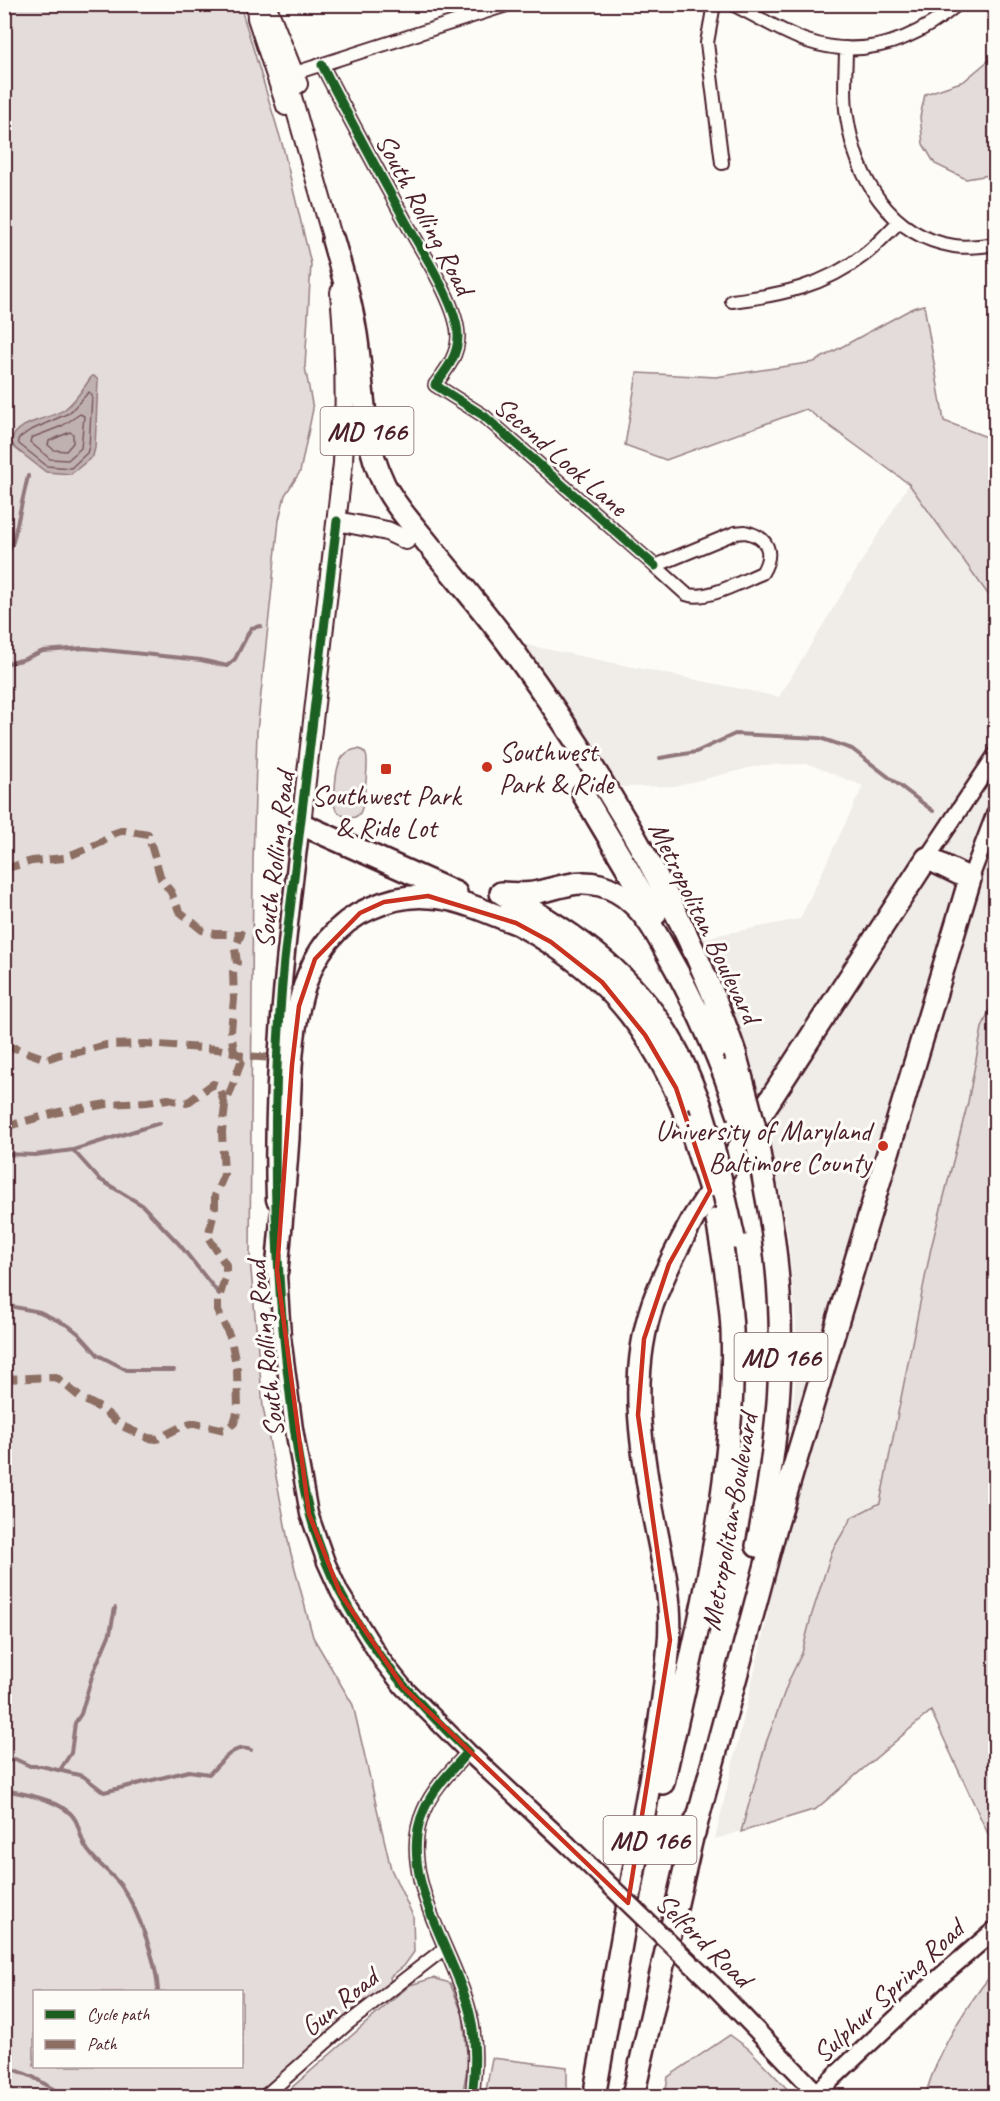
<svg xmlns="http://www.w3.org/2000/svg" width="1000" height="2101" viewBox="0 0 1000 2101" font-family="Caveat,sans-serif">
	<rect width="100%" height="100%" fill="#fdfcf7"/>
	<filter id="ink" filterUnits="userSpaceOnUse"><feTurbulence type="fractalNoise" baseFrequency=".0167" numOctaves="2"/><feDisplacementMap in="SourceGraphic" scale="12" xChannelSelector="R" yChannelSelector="G"/><feConvolveMatrix kernelMatrix="1 2 1 2 8 2 1 2 1" color-interpolation-filters="sRGB"/></filter>
	<g filter="url(#ink)">
		<!-- built -->
		<path fill="#f0ece8" d="M909,484L995,604V1849L931,1711L816,1809L715,1839L766,1623L789,1449L796,1374V1324L788,1234L765,1118L742,1045L698,939L800,919L863,786L809,764L761,765L676,786L615,787L521,644L779,697Z"/>
		<!-- green -->
		<path fill="#e3dcda" stroke="#967e82" stroke-width="1.5" fill-rule="evenodd" d="M5,5H240L283,147L311,264L305,367L313,409L300,472L285,495L279,520L257,732L253,861L250,1259L263,1407L289,1546L313,1637L353,1705L391,1869L413,1916L414,1952L404,1966L390,1977L391,1982L343,2019L257,2096H5ZM34,1992H242V2066H34Z
			M995,55V174L966,179L935,164L923,144L920,117L925,94L964,81Z
			M924,305L944,421L995,440V604L909,484L806,409L666,460L625,445L637,373L716,377L814,362L913,308Z
			M359,749C363,751 365,751 366,755C369,761 364,807 360,813C352,823 337,815 334,805C336,785 332,750 359,749Z
			M995,996V1849L931,1711L816,1809L741,1832L766,1743L789,1680L802,1653L811,1617L832,1551L852,1517L880,1503L931,1248L968,1102L982,1028Z
			M995,1970V2096H925C939,2048 964,2008 995,1970Z
			M433,1978L450,1983L463,2015L468,2064L462,2096H282L410,1985Z
			M730,2035L749,2049L794,2096H665L668,2077Z
			M492,2058L567,2067V2096H485Z"/>
		<!-- water -->
		<path fill="#c0b1b1" stroke="#91777b" stroke-width="1.5" d="M92,376H94L98,380L95,448L93,456L71,474L46,472L15,448L11,442C16,420 50,420 65,409C76,401 84,387 92,376Z"/>
		<g fill="none" stroke-linecap="round" stroke-linejoin="round">
			<!-- shore -->
			<path stroke="#795961" stroke-width="1.5" d="M89,392L92,395L89,447L87,453L71,468L47,466L19,444L18,439L29,431L69,413Z
				M80,414L84,416L81,448L68,460L50,459L30,442L31,438L62,426Z
				M70,432L73,434V443L66,451L54,450L48,445L49,441Z"/>
			<!-- stream -->
			<path stroke="#91777b" stroke-width="4" d="M4,561L13,542L28,476
				M4,664L22,660L43,651L85,648L201,660L227,666L235,659L251,628L261,626
				M660,758L696,752L735,734L820,738L852,749L933,811
				M73,1150L99,1179L142,1205L179,1244L219,1294
				M4,1154L35,1155L73,1150L160,1123
				M4,1305L40,1312L69,1326L79,1334L98,1355L127,1370H174
				M4,1762L15,1759L30,1766H41L83,1776L104,1792L189,1771L209,1774C221,1763 233,1743 251,1750
				M60,1770L71,1753L75,1723L81,1714L93,1673L110,1633L115,1608
				M4,1790C24,1794 50,1798 66,1810C80,1819 78,1833 85,1846C94,1862 111,1872 122,1887C139,1911 157,1963 158,1992
				M4,2061V2070
				M6,2066L33,2077L53,2089"/>
			<defs>
				<path id="minor" d="M714,4L707,43L722,163
					M732,4C757,16 781,32 807,41C864,60 914,41 958,4
					M846,48C846,71 843,95 847,117C856,177 889,236 954,246C968,248 982,246 996,244
					M322,65C349,118 378,171 407,224C422,251 458,306 458,336C458,356 446,370 435,385L484,416L655,566
					M295,73L510,4
					M732,301C781,295 824,286 864,255C876,246 887,233 898,223
					M745,532C769,537 774,553 762,573C742,581 706,602 686,594L655,566L735,533Z
					M468,1752C452,1770 434,1787 424,1810C396,1871 451,1947 468,2006C477,2036 476,2066 472,2096
					M265,2096L347,2024L445,1948"/>
				<path id="tertiary" d="M927,858L996,755
					M970,879L996,811"/>
				<path id="secondary" d="M275,1200C271,1071 285,951 301,824
					M277,1259L282,1337L294,1429L309,1514L326,1562L340,1593L381,1659L403,1687L468,1752L567,1844
					M713,1985L817,2093L940,1977L996,1929"/>
				<path id="primary" d="M256,4L257,18L286,106
					M266,4L298,84
					M295,73L290,90L333,240L335,253
					M337,521L387,531L406,540
					M301,824L343,463C346,405 345,350 340,292"/>
				<path id="motorway" d="M333,240C342,271 351,302 356,334C364,385 361,436 384,484C394,504 411,523 425,540C456,579 489,616 517,656C603,775 688,914 735,1053
					M583,794L655,915
					M301,824L456,893
					M501,893C513,894 526,895 538,892C560,888 576,879 600,885C611,888 624,895 632,903C648,917 658,937 668,955C690,993 707,1031 723,1071
					M504,895C576,932 641,980 678,1053C687,1070 693,1087 700,1104
					M503,916C599,964 652,1023 689,1124
					M277,1270C281,1226 285,1182 288,1138C292,1060 285,944 371,908C389,900 410,895 429,897C459,898 488,913 516,923
					M757,1546C782,1425 790,1315 766,1193
					M663,1783C695,1639 738,1479 732,1330C731,1305 727,1279 723,1254
					M596,2086C611,2001 626,1916 641,1831C652,1769 664,1706 669,1643C673,1600 661,1555 653,1513C640,1443 629,1372 653,1303C664,1273 679,1245 694,1217L927,858L970,879L776,1527L694,1833
					M633,2096L696,1820"/>
			</defs>
			<!-- minor casing -->
			<use href="#minor" stroke="#4a1f2b" stroke-width="16"/>
			<!-- tertiary casing -->
			<use href="#tertiary" stroke="#4a1f2b" stroke-width="20"/>
			<!-- secondary casing -->
			<use href="#secondary" stroke="#4a1f2b" stroke-width="21"/>
			<!-- primary casing -->
			<use href="#primary" stroke="#4a1f2b" stroke-width="22"/>
			<!-- motorway casing -->
			<use href="#motorway" stroke="#4a1f2b" stroke-width="26"/>
			<!-- minor -->
			<use href="#minor" stroke="#fdfcf7" stroke-width="12"/>
			<!-- tertiary -->
			<use href="#tertiary" stroke="#fdfcf7" stroke-width="15"/>
			<!-- secondary -->
			<use href="#secondary" stroke="#fdfcf7" stroke-width="16"/>
			<!-- primary -->
			<use href="#primary" stroke="#fdfcf7" stroke-width="18"/>
			<!-- motorway -->
			<use href="#motorway" stroke="#fdfcf7" stroke-width="21"/>
			<defs>
				<path id="secondary-bridge" d="M567,1844L713,1985"/>
				<path id="motorway-bridge" d="M735,1053L754,1124L766,1193
					M723,1071L739,1116
					M700,1104L715,1154L734,1238
					M689,1124L709,1186
					M717,1219L723,1254"/>
			</defs>
			<!-- secondary-bridge casing -->
			<use href="#secondary-bridge" stroke="#4a1f2b" stroke-width="21" stroke-linecap="butt"/>
			<!-- motorway-bridge casing -->
			<use href="#motorway-bridge" stroke="#4a1f2b" stroke-width="26" stroke-linecap="butt"/>
			<!-- secondary-bridge -->
			<use href="#secondary-bridge" stroke="#fdfcf7" stroke-width="16"/>
			<!-- motorway-bridge -->
			<use href="#motorway-bridge" stroke="#fdfcf7" stroke-width="21"/>
			<!-- quiet -->
			<path stroke="#8d6e63" stroke-width="8" stroke-dasharray="15 8" stroke-linecap="butt" d="M4,787L7,791L4,796
				M4,869L32,861L64,858L102,842L115,833L124,830L148,834L161,879L171,892L179,911L202,930L215,934H241L235,949L237,963L233,972L234,999L231,1031L234,1052L241,1062L225,1106L222,1132L224,1175L215,1196V1208L208,1237L226,1265V1275L218,1301V1311L231,1339L237,1369L238,1410L234,1423L225,1430L195,1423L183,1426L157,1439L148,1438L122,1426L102,1409L81,1398L56,1377L4,1379
				M4,1049L15,1048L46,1059L61,1054L79,1052L106,1045L145,1044L217,1049L234,1052L242,1056L276,1058
				M4,1127L59,1112L107,1104L147,1102L168,1099L187,1103L213,1084L219,1086L225,1106"/>
			<defs>
				<path id="cycleway" d="M322,65C349,118 378,171 407,224C422,251 458,306 458,336C458,356 446,370 435,385L484,416L655,566
					M337,521L284,960C271,1105 272,1250 290,1394C298,1462 307,1533 341,1594C375,1659 416,1701 468,1752C452,1770 434,1787 424,1810C396,1871 451,1947 468,2006C477,2036 476,2066 472,2096"/>
			</defs>
			<!-- cycleway casing -->
			<use href="#cycleway" stroke="#fdfcf7" stroke-width="13"/>
			<!-- cycleway -->
			<use href="#cycleway" stroke="#1b5e20" stroke-width="9"/>
		</g>
	</g>
	<!-- marked area -->
	<path fill="none" stroke="#c8321e" stroke-width="4.5" stroke-linejoin="round" d="M428,896L516,923L551,942L602,982L645,1035L676,1088L710,1191L669,1264L644,1339L638,1415L670,1640L628,1903L403,1687L340,1593L309,1514L277,1270L292,1065L299,1006L315,959L360,913L384,902Z"/>
	<!-- markers -->
	<g fill="#c8321e" stroke="#fdfcf7" stroke-width="2">
		<circle cx="487" cy="767" r="6"/>
		<rect x="380" y="763" width="12" height="12" rx="3"/>
		<circle cx="883" cy="1146" r="6"/>
	</g>
	<g text-anchor="middle" dominant-baseline="central" stroke-width="6" stroke-linejoin="round" paint-order="stroke">
		<!-- shield labels -->
		<g fill="#fdfcf7" stroke="#806168" stroke-width="1.5">
			<rect x="320.5" y="407" width="93" height="48" rx="4.5"/>
			<rect x="734.5" y="1333" width="93" height="48" rx="4.5"/>
			<rect x="603.5" y="1816" width="93" height="48" rx="4.5"/>
		</g>
		<g font-size="27" font-weight="bold" fill="#4a1f2b">
			<text x="367" y="431">MD 166</text>
			<text x="781" y="1357">MD 166</text>
			<text x="650" y="1840">MD 166</text>
		</g>
		<!-- street labels -->
		<g font-size="28" fill="#4a1f2b" stroke="#fdfcf7">
			<text transform="translate(425 214) rotate(62)">South Rolling Road</text>
			<text transform="translate(561 456) rotate(41)">Second Look Lane</text>
			<text transform="translate(274 860) rotate(-83)">South Rolling Road</text>
			<text transform="translate(705 922) rotate(64)">Metropolitan Boulevard</text>
			<text transform="translate(265 1349) rotate(-96)">South Rolling Road</text>
			<text transform="translate(729 1522) rotate(-80)">Metropolitan Boulevard</text>
			<text transform="translate(704 1940) rotate(44)">Selford Road</text>
			<text transform="translate(888 1991) rotate(-43)">Sulphur Spring Road</text>
			<text transform="translate(339 2002) rotate(-39)">Gun Road</text>
		</g>
		<!-- poi labels -->
		<g font-size="28" fill="#4a1f2b" stroke="#fdfcf7" text-anchor="start">
			<text x="499" y="751">Southwest<tspan x="499" dy="32">Park &amp; Ride</tspan></text>
			<text x="386" y="795" text-anchor="middle">Southwest Park<tspan x="386" dy="32">&amp; Ride Lot</tspan></text>
			<text x="871" y="1130" text-anchor="end">University of Maryland<tspan x="871" dy="32">Baltimore County</tspan></text>
		</g>
	</g>
	<!-- margin -->
	<rect width="1000" height="2101" fill="none" stroke="#fdfcf7" stroke-width="24"/>
	<rect x="12" y="12" width="976" height="2077" fill="none" stroke="#4a1f2b" stroke-width="2" filter="url(#ink)"/>
	<!-- legend -->
	<rect x="33" y="1990" width="210" height="78" fill="#fdfcf7" stroke="#b5a4a5" stroke-width="1.5"/>
	<rect x="45" y="2010" width="30" height="9" fill="#1b5e20" stroke="#b5a4a5" stroke-width="1.5"/>
	<text x="87" y="2020" font-size="18" fill="#4a1f2b">Cycle path</text>
	<rect x="45" y="2040" width="30" height="9" fill="#8d6e63" stroke="#b5a4a5" stroke-width="1.5"/>
	<text x="87" y="2050" font-size="18" fill="#4a1f2b">Path</text>
</svg>
